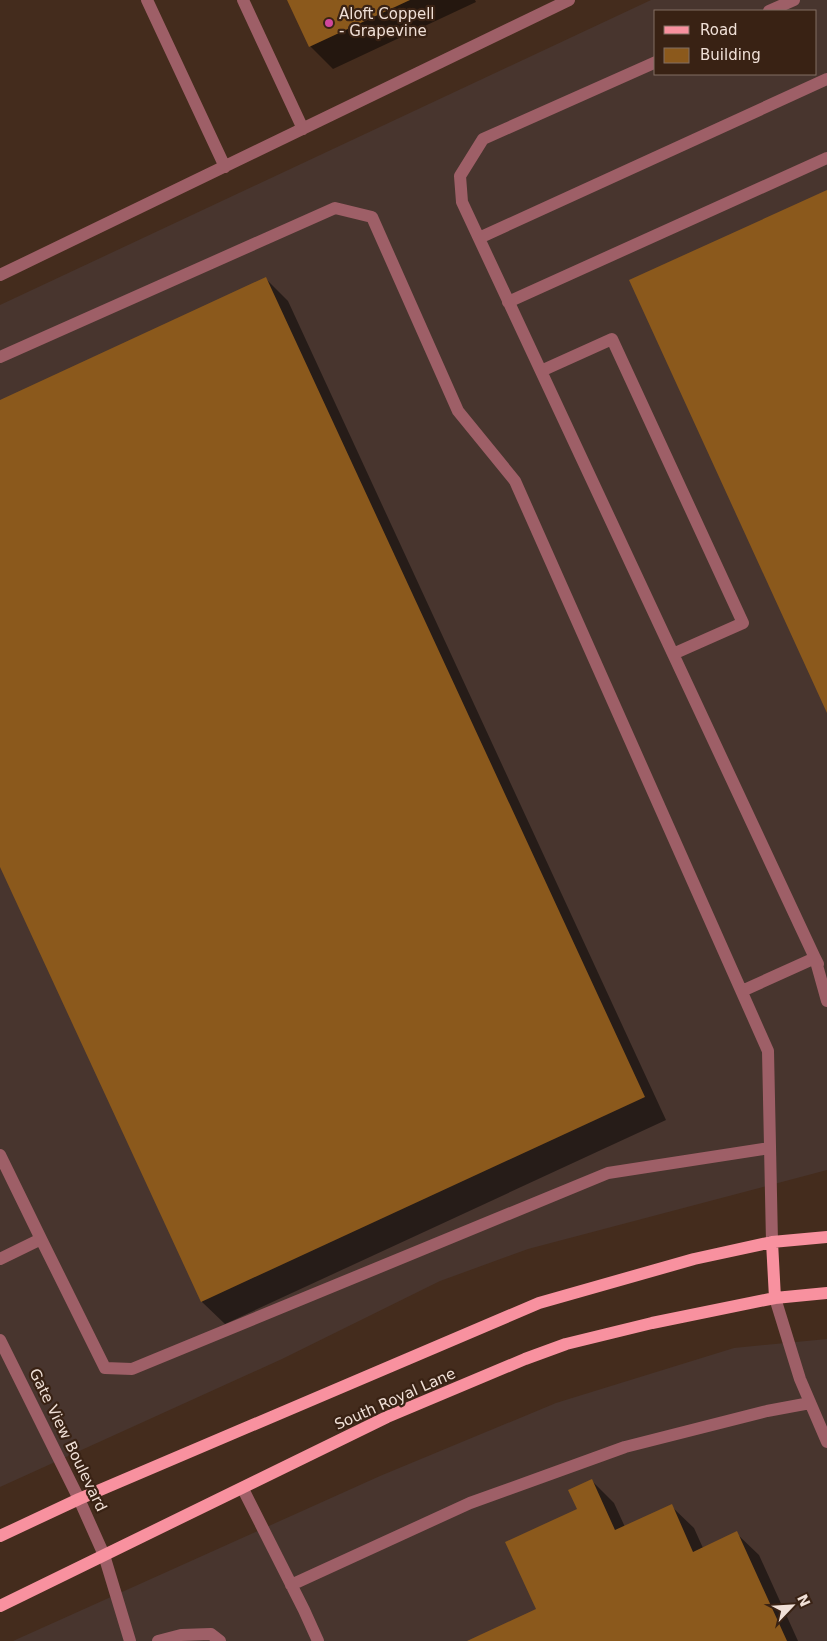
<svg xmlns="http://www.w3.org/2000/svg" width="827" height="1641" viewBox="0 0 827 1641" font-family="'DejaVu Sans',sans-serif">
	<rect width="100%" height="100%" fill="#442c1d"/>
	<!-- industrial -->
	<path fill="#48352e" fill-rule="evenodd" d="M651,0H827V1170L528,1249L440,1281L282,1359L0,1487V305ZM656,11H816V74H656Z
		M827,1339V1641H13L380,1476L556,1403L734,1348Z"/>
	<!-- shadow -->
	<path fill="#0007" d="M289,0H475L476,2L333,69L310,46Z
		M266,279L288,301L666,1120L225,1324L202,1302L0,864V402Z
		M592,1481L614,1503L625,1527L671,1506L694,1528L703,1548L736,1533L759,1555L798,1641H470L538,1610L579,1509Z"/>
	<!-- building -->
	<path fill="#8b591c" d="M287,0H410L309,47Z
		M827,190V713L629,280Z
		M266,277L645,1097L201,1302L0,867V400Z
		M592,1479L615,1530L672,1504L693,1552L737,1531L787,1641H467L536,1609L505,1542L577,1509L568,1490Z"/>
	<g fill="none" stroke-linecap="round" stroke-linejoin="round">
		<!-- minor -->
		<path stroke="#9e5f67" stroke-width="12" d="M147,0L225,167
			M243,0L303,129
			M769,11L794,0
			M656,62L483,139L460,176L462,202L815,958L827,1001
			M479,238L827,79
			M0,275L569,0
			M508,302L827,158
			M0,357L335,208L372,217L458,411L515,481L768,1051L772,1242
			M541,371L612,339L743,623L673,654
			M742,991L815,958L818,964
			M0,1155L41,1239
			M0,1259L41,1239L105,1368L132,1369L608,1173L770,1148
			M775,1298L800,1379L827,1442
			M0,1340L79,1499L104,1555L130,1641
			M243,1489L304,1610L318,1641
			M291,1585L470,1503L625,1447L767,1411L810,1403
			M158,1641L181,1635L211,1634L220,1641"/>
		<!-- major -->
		<path stroke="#f8919f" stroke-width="12" d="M772,1242L775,1298
			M0,1536L79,1499L539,1303L694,1259L772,1242L827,1237
			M0,1606L387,1417L525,1359L566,1344L652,1323L775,1298L827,1293"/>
	</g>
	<!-- markers -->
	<circle fill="#d1479c" stroke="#392214" stroke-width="2" cx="329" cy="23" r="5"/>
	<g text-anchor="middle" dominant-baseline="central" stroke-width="4.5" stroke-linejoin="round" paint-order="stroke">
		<!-- poi labels -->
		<g font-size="15" fill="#f0e0d7" stroke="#392214" text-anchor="start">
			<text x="339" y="14">Aloft Coppell<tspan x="339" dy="17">- Grapevine</tspan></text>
		</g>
		<!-- street labels -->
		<g font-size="15" fill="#f0e0d7" stroke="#392214">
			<text transform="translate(395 1399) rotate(-24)">South Royal Lane</text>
			<text transform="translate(68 1440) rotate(64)">Gate View Boulevard</text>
		</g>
	</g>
	<!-- legend -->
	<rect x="654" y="10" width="162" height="65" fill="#392214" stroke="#826e62"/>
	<rect x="664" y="26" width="25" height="8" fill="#f8919f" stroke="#826e62"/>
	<text x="700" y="35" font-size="15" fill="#f0e0d7">Road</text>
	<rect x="664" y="48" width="25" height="15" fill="#8b591c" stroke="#826e62"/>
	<text x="700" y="60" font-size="15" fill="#f0e0d7">Building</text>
	<!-- north arrow -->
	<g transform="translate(792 1606) rotate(65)" stroke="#392214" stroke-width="4" paint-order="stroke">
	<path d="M0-4L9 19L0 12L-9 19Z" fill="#f0e0d7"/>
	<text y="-8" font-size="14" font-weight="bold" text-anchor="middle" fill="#f0e0d7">N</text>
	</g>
</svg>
